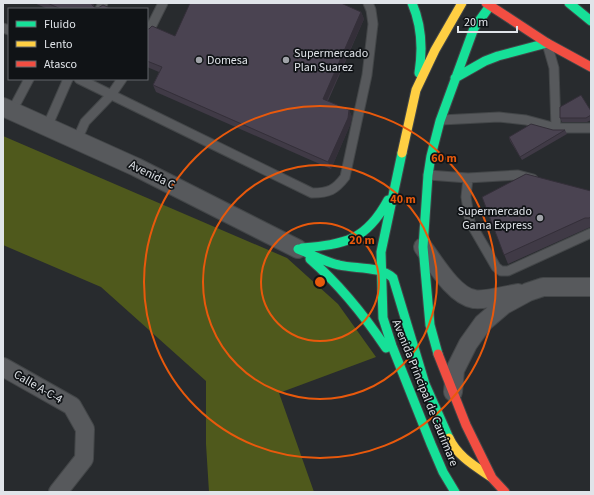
<svg xmlns="http://www.w3.org/2000/svg" width="594" height="495" viewBox="0 0 594 495" font-family="'Source Sans 3',sans-serif">
	<rect width="100%" height="100%" fill="#282b2e"/>
	<!-- forest -->
	<path fill="#4f591c" d="M3,136L287,258L338,304L376,357L279,393L314,492H209L206,444V381L101,287L3,245Z"/>
	<g fill="none" stroke-linecap="round" stroke-linejoin="round">
		<defs>
			<path id="lane" d="M100,9L103,3
				M3,28L9,30
				M149,31L163,3
				M548,47L554,68L556,128H591
				M79,79L312,193C329,193 335,190 345,177L367,75L373,24L371,10L368,3
				M12,111L29,79
				M441,120L499,117L526,120L556,128
				M47,127L68,79
				M77,140L85,122L111,95L122,79
				M428,175L468,178
				M533,179L518,175L468,178L466,197L470,222L496,267L501,271H508L591,233"/>
			<path id="street" d="M3,107L136,167L298,249
				M423,247C435,263 454,296 474,299C483,301 507,295 518,293
				M3,367L72,406L85,429L84,459L58,492
				M453,392L455,370L468,344L483,323L504,305L528,292L543,287H591"/>
			<path id="fast" d="M412,3C422,26 423,48 419,73
				M569,3L591,21
				M455,78L485,61L498,56L547,43
				M402,153L381,252L383,318L392,346L431,444L443,472L455,492
				M302,248C345,244 366,241 388,200
				M298,249C311,254 325,262 339,265C355,269 381,266 393,278L425,384L449,438
				M310,259C340,285 364,315 386,348
				M438,354L430,325L423,247L428,175L431,156L440,121L474,28L492,3"/>
			<path id="slow" d="M402,153L416,90L435,50L462,3
				M449,438C458,457 475,466 491,477"/>
			<path id="jam" d="M486,3L547,43L591,67
				M438,354L466,425L492,478L505,492"/>
		</defs>
		<!-- lane casing -->
		<use href="#lane" stroke="#434648" stroke-width="11"/>
		<!-- street casing -->
		<use href="#street" stroke="#434648" stroke-width="20"/>
		<!-- fast casing -->
		<use href="#fast" stroke="#434648" stroke-width="11"/>
		<!-- slow casing -->
		<use href="#slow" stroke="#434648" stroke-width="11"/>
		<!-- jam casing -->
		<use href="#jam" stroke="#434648" stroke-width="11"/>
		<!-- lane -->
		<use href="#lane" stroke="#57595c" stroke-width="9"/>
		<!-- street -->
		<use href="#street" stroke="#57595c" stroke-width="18"/>
		<!-- fast -->
		<use href="#fast" stroke="#16e098" stroke-width="9"/>
		<!-- slow -->
		<use href="#slow" stroke="#ffcf43" stroke-width="9"/>
		<!-- jam -->
		<use href="#jam" stroke="#f24e42" stroke-width="9"/>
	</g>
	<!-- wall -->
	<path fill="#403a46" d="M34,3H93L94,7L112,9H48Z
		M361,12L364,19L328,101L349,110L352,117L350,125L331,169L156,92L153,85L159,72L147,67V29L175,36Z
		M591,111V120L587,122H562L560,118Z
		M553,130H565L567,134L522,160L510,141L509,137Z
		M591,191V227L588,228L508,264L485,207Z"/>
	<!-- shaded-wall -->
	<path fill="#342f39" d="M361,12L364,19L325,105L323,99Z
		M349,110L352,117L350,125L331,169L328,162Z"/>
	<!-- building -->
	<path fill="#4a4351" stroke="#342f39" d="M47,3H92V5L94,7L98,8L103,5L112,9H61Z
		M190,3H341L361,12L323,99L349,110L348,118L328,162L153,85L162,67L147,61V29H149L152,26L175,36Z
		M581,95L591,111V115L586,118H560V107Z
		M531,124L553,130H565L520,157L509,137Z
		M526,174L591,191V217L589,218H585L504,255L482,197Z"/>
	<!-- distance rings -->
	<g fill="none" stroke="#e8590c" stroke-width="2">
		<circle cx="320" cy="282" r="59"/>
		<circle cx="320" cy="282" r="117"/>
		<circle cx="320" cy="282" r="176"/>
	</g>
	<!-- markers -->
	<g fill="#a0a3a8" stroke="#101316" stroke-width="1.5">
		<circle cx="199" cy="60" r="4"/>
		<circle cx="286" cy="60" r="4"/>
		<circle cx="540" cy="218" r="4"/>
	</g>
	<g text-anchor="middle" dominant-baseline="central" stroke-width="3.5" stroke-linejoin="round" paint-order="stroke">
		<!-- poi labels -->
		<g font-size="12" fill="#e0e4e9" stroke="#101316" text-anchor="start">
			<text x="294" y="53">Supermercado<tspan x="294" dy="14">Plan Suarez</tspan></text>
			<text x="207" y="60">Domesa</text>
			<text x="532" y="211" text-anchor="end">Supermercado<tspan x="532" dy="14">Gama Express</tspan></text>
		</g>
		<!-- street labels -->
		<g font-size="12" fill="#e0e4e9" stroke="#101316">
			<text transform="translate(152 175) rotate(26)">Avenida C</text>
			<text transform="translate(38 387) rotate(30)">Calle A-C-4</text>
			<text transform="translate(425 393) rotate(68)">Avenida Principal de Caurimare</text>
		</g>
	</g>
	<circle cx="320" cy="282" r="6" fill="#e8590c" stroke="#101316" stroke-width="2"/>
	<g font-size="12" text-anchor="middle" font-weight="bold" fill="#e8590c" stroke="#101316" stroke-width="3.5" stroke-linejoin="round" paint-order="stroke">
		<text x="444" y="162">60 m</text>
		<text x="403" y="203">40 m</text>
		<text x="362" y="244">20 m</text>
	</g>
	<!-- border -->
	<rect width="594" height="495" fill="none" stroke="#e0e4e9" stroke-width="8"/>
	<!-- legend -->
	<rect x="8" y="8" width="140" height="72" fill="#101316" stroke="#63676a"/>
	<rect x="16" y="21" width="20" height="6" fill="#16e098" stroke="#63676a"/>
	<text x="44" y="28" font-size="12" fill="#e0e4e9">Fluido</text>
	<rect x="16" y="41" width="20" height="6" fill="#ffcf43" stroke="#63676a"/>
	<text x="44" y="48" font-size="12" fill="#e0e4e9">Lento</text>
	<rect x="16" y="61" width="20" height="6" fill="#f24e42" stroke="#63676a"/>
	<text x="44" y="68" font-size="12" fill="#e0e4e9">Atasco</text>
	<!-- scale -->
	<path d="M458 26v6h59v-6" fill="none" stroke="#e0e4e9" stroke-width="2"/>
	<text x="464" y="26" font-size="12" fill="#e0e4e9" stroke="#101316" stroke-width="3" paint-order="stroke">20 m</text>
</svg>
